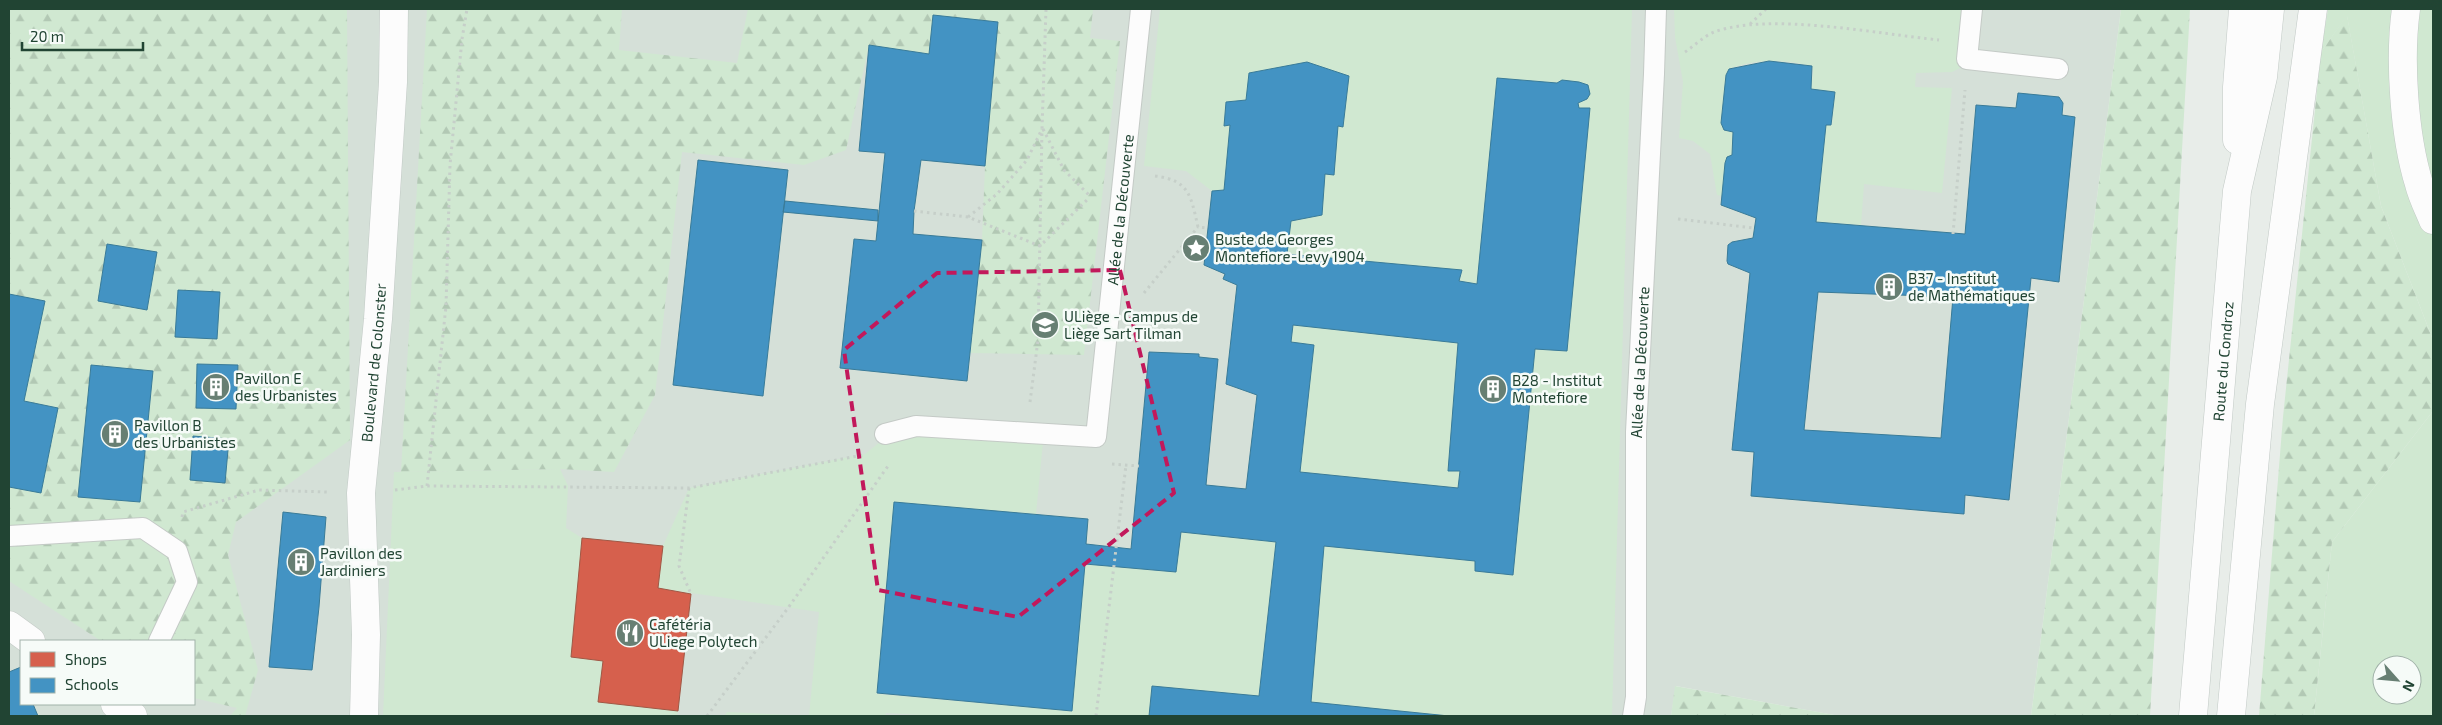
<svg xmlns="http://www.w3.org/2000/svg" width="2442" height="725" viewBox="0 0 2442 725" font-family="'Exo 2',sans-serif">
	<defs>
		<pattern id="forest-firs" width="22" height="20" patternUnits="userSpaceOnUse" patternTransform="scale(1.25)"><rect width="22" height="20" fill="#d0e8d1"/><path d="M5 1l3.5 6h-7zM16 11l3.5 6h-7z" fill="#b2c8b4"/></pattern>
	</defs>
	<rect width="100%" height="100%" fill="#e8ede9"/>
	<!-- built -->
	<path fill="#d5e0d8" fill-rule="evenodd" d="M9,9H2121L2031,716H1840L1676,686L1671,716H9ZM21,641H194V704H21Z"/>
	<!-- grass -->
	<path fill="#d0e8d1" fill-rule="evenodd" d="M1160,9H1632L1612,716H1450L1311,702L1324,546L1475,561V571L1513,575L1535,349L1567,351L1590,109L1579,108L1578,103L1587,99L1588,85L1579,82L1562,80L1557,83L1497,78L1477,284L1459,281L1462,270L1287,254L1291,221L1322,215L1325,174H1334L1338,126L1343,127L1349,77L1307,62L1250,73L1246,100L1226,102L1224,125H1230L1224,190L1212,191L1186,171L1144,166Z
		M1674,9H1968L1962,67L1952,72L1916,73L1915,87L1952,88L1942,193L1864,184L1861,225L1816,222L1826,125H1832L1835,92L1811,89L1813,72L1811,66C1787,59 1753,59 1729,69L1726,75L1721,123L1724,130L1733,132L1732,155L1727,157L1722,196L1717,195L1710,154L1693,141L1679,138L1683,82L1675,37Z
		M2328,9H2433V340L2381,206L2347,16L2321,52Z
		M1293,325L1458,343L1448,470L1460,471L1458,488L1300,472L1314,345L1291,342Z
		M2433,411V716H2314L2332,542ZM2382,665H2412V695H2382Z
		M924,432L1043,442L1036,514L894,502L877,694L1071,711L1085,564L1176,572L1181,532L1276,542L1259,696L1152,686L1149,716H938L886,713L885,716H724L727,712L809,716L819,612L658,588L663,546L689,488L865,454L885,438Z
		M560,469L568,486L566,528L582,538L571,657L603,661L599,702L678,711L677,716H383L394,472Z"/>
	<!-- forest -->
	<path fill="url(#forest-firs)" d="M9,9H347L350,440L236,522L228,555L258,670L245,716H230L237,708L194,698V641H101L9,581Z
		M427,9H622L619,50L737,63L748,9H1093L1090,38L1120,41L1084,355L970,353L982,240L985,166L998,22L933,15L929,54L869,45L846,150L804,165L682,152L655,395L614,472L560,469L401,472Z
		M2121,9H2190L2150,716H2031Z
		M2347,15L2381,206L2433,340V411L2332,542L2314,716H2259L2283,417L2321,52Z
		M1675,686L1840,716H1671Z"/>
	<!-- shops -->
	<path fill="#d6604d" stroke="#a05845" d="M582,538L663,546L658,588L691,594L678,711L598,702L603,661L571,657Z"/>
	<!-- schools -->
	<path fill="#4393c3" stroke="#397b98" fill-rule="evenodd" d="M933,15L998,22L985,166L921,160L914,211L913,234L982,240L967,381L840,368L854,239L876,241L885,153L859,151L869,45L929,54Z
		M1769,61L1812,66L1811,89L1835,92L1831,125H1826L1816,222L1965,234L1976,105L2016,108L2018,93L2059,97L2063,103L2062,115L2075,117L2059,282L2031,278L2009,500L1965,495L1964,514L1751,496L1754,452L1732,450L1750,273L1728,264L1727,261L1728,245L1732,242L1753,238L1756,218L1721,205L1725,163L1727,157L1732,155L1733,132L1724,130L1721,123L1726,75L1729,69ZM1818,292L1953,297L1941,438L1804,430Z
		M1307,62L1349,76L1343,127L1338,126L1334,175L1325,174L1322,215L1291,221L1287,254L1462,270L1459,281L1477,284L1497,78L1557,83L1562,80L1579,82L1588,85L1590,94L1587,99L1578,103L1579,108H1590L1567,351L1535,349L1513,575L1475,571V561L1324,546L1311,702L1449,716H1149L1152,686L1259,696L1276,542L1181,532L1176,572L1085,564L1072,711L877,693L894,502L1088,519L1086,544L1131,549L1149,352L1199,354V357L1218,359L1206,485L1246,489L1257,395L1226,384L1237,285L1223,279L1225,274L1204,265L1212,191L1224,190L1230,125L1224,126L1226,102L1246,100L1249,73ZM1293,325L1458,343L1448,471H1460L1458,488L1300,472L1314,345L1291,342Z
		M698,160L788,170L763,396L673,385Z
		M785,201L878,210V221L783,212Z
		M107,244L157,252L147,310L98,301Z
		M178,290L220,292L217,339L175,337Z
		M9,294L45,301L24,401L58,408L41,493L9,487Z
		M197,364L238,365L236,409L196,408Z
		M91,365L153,371L140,502L78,497Z
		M193,436L229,439L225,483L190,480Z
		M283,512L326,517L319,607L312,670L269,667Z
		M21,667V704H33L38,716H9V672Z"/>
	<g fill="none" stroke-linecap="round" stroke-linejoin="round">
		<defs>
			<g id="service">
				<path d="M1972,9L1967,59L2058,69"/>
				<path id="s1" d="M885,434L916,426L1096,437L1141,9"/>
				<path d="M9,536L143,528L177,551L187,582L159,641"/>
				<path id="s2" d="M1633,716L1636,697V432L1654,74L1656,9"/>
			</g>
			<path id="minor" d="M9,625L31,641
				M115,704L133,716"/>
			<g id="secondary">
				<path d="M2406,9C2399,59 2404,135 2419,184C2422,196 2428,208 2433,220"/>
				<path d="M2237,140V87L2243,9"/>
				<path id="s3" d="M364,716L366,635L361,493L378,319L393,82L394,9"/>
				<path id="s4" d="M2193,716L2237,191L2263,77L2270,9"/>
				<path d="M2231,716L2260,404L2313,9"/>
			</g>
		</defs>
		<!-- service casing -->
		<use href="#service" stroke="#c4cac6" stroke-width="22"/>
		<!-- minor casing -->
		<use href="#minor" stroke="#c4cac6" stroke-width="29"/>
		<!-- secondary casing -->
		<use href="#secondary" stroke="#c1c9c5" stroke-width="29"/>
		<!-- path -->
		<path stroke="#c6cfc9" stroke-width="3" stroke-dasharray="2.5 4" stroke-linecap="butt" d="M1750,24L1766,9
			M1685,52C1694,46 1704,36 1714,32C1769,12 1879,34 1939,40
			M1043,129L1064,170L1089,195
			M1155,176C1190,180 1191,197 1198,227L1208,228
			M914,211L968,217L1040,246L1088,199
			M968,217L997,194L1027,160L1042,129L1046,9
			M1678,219L1754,228
			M1953,234L1965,90
			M1144,293L1198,227
			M1030,402L1038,340L1042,129
			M1112,464L1139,466
			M427,486L446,306L450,165L462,39L467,9
			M689,488L679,566L691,594
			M395,490L427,486L689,488L863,455
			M182,517L183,512L259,490L327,492
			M707,716L788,608L888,466
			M1096,716L1126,465"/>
		<!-- service -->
		<use href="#service" stroke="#fcfcfc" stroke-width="20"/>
		<!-- minor -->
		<use href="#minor" stroke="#fcfcfc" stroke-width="28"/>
		<!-- secondary -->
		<use href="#secondary" stroke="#fcfcfc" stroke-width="28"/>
	</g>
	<!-- marked area -->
	<path fill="none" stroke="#c2185b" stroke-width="4" stroke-dasharray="10 6" stroke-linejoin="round" d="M1120,270L1174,493L1018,617L878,590L844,350L937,273Z"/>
	<!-- icons -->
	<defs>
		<symbol id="sight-disc" viewBox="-11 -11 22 22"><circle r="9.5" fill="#677f73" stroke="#f6fbf8"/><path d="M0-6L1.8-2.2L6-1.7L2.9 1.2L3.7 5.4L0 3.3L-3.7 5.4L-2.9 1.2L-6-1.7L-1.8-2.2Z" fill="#fff"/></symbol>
		<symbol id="building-disc" viewBox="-11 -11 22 22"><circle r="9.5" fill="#677f73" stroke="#f6fbf8"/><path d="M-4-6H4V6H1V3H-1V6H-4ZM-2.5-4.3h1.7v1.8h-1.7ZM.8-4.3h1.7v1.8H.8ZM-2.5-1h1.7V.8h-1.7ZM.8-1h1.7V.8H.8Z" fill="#fff"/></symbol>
		<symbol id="university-disc" viewBox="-11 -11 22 22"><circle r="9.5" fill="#677f73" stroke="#f6fbf8"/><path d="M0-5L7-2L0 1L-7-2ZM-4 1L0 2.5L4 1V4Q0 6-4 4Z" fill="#fff"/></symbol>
		<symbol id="restaurant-disc" viewBox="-11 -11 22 22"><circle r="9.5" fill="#677f73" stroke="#f6fbf8"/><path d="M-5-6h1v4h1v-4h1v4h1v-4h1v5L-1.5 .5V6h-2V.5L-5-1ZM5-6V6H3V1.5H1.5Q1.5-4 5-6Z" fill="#fff"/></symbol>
	</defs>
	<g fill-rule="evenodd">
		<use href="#sight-disc" x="1180" y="232" width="32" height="32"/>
		<use href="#building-disc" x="1873" y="271" width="32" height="32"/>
		<use href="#university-disc" x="1029" y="309" width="32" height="32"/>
		<use href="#building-disc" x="200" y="371" width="32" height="32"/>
		<use href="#building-disc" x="1477" y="373" width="32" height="32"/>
		<use href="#building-disc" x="99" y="418" width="32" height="32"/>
		<use href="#building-disc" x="285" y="546" width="32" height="32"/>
		<use href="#restaurant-disc" x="614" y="617" width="32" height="32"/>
	</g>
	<g text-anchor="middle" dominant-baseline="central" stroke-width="5" stroke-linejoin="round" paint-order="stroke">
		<!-- street labels -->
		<g font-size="15" fill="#214433" stroke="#f6fbf8">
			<text stroke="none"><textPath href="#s1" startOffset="441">Allée de la Découverte</textPath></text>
			<text stroke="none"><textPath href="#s4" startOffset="356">Route du Condroz</textPath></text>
			<text stroke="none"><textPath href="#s3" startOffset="354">Boulevard de Colonster</textPath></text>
			<text stroke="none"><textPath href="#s2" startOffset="354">Allée de la Découverte</textPath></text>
		</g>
		<!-- poi labels -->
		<g font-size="15" fill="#214433" stroke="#f6fbf8" text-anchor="start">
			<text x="1215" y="239">Buste de Georges<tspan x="1215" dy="17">Montefiore-Levy 1904</tspan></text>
			<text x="1908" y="278">B37 - Institut<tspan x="1908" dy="17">de Mathématiques</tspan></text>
			<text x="1064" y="316">ULiège - Campus de<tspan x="1064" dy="17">Liège Sart Tilman</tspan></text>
			<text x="235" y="378">Pavillon E<tspan x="235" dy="17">des Urbanistes</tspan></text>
			<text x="1512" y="380">B28 - Institut<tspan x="1512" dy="17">Montefiore</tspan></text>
			<text x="134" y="425">Pavillon B<tspan x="134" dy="17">des Urbanistes</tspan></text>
			<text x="320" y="553">Pavillon des<tspan x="320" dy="17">Jardiniers</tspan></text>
			<text x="649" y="624">Cafétéria<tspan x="649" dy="17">ULiege Polytech</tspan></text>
		</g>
	</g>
	<!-- border -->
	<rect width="2442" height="725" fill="none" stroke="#214433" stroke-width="20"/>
	<!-- legend -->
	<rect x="20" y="640" width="175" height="65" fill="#f6fbf8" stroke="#a1b2a9"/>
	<rect x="30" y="652" width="25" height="15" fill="#d6604d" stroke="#a1b2a9"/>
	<text x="65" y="665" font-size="15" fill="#214433">Shops</text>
	<rect x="30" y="678" width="25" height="15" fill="#4393c3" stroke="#a1b2a9"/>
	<text x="65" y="690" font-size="15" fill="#214433">Schools</text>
	<!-- north arrow -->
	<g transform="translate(2397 680) rotate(117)"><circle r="24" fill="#f6fbf8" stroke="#a1b2a9"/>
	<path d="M0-4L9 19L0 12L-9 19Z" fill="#677f73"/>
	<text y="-8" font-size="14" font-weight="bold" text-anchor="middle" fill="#214433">N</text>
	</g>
	<!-- scale -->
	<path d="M22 42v8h121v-8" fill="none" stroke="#214433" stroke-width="2.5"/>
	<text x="30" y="42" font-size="15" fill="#214433" stroke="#f6fbf8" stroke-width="4" paint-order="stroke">20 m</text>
</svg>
